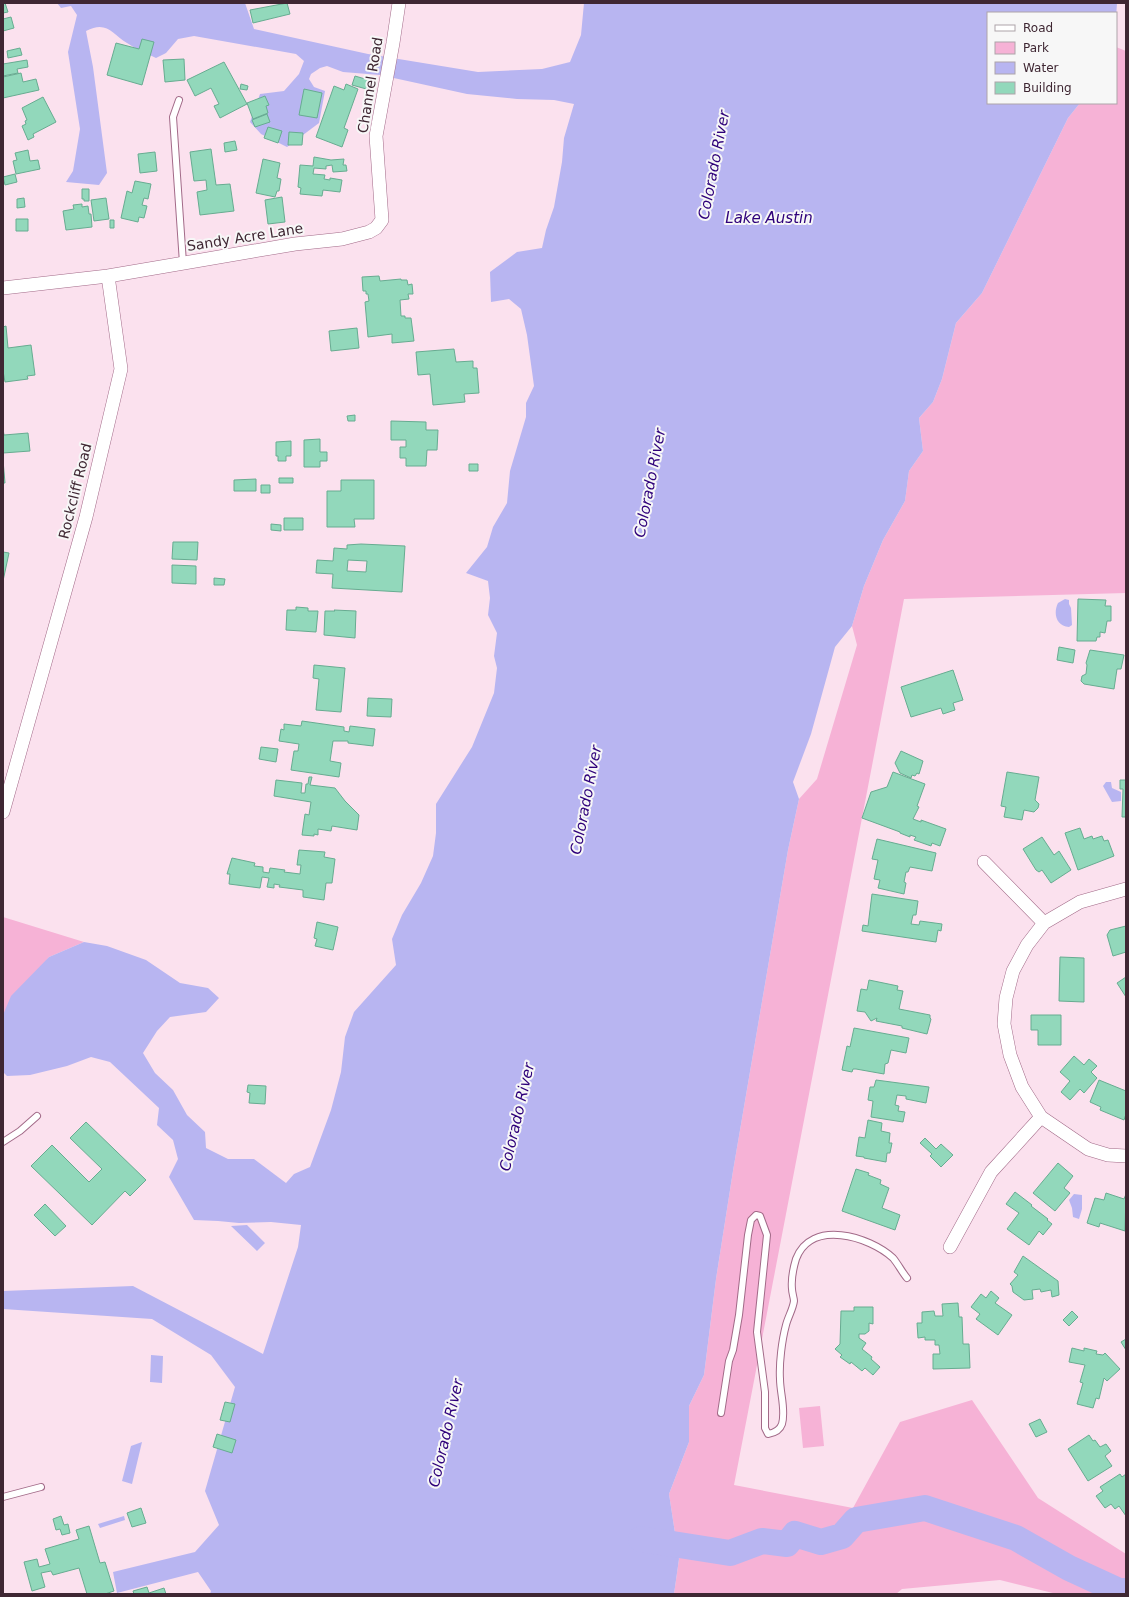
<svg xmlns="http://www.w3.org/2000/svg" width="1129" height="1597" viewBox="0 0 1129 1597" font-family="'DejaVu Sans',sans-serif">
	<rect width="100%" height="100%" fill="#fbe1ee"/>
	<!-- green -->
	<path fill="#f6b2d6" d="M1116,47L1126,51V593L904,599L734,1485L853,1508L900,1422L972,1400L1038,1498L1126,1554V1594H1057L1000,1580L902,1589L896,1594H674L679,1559L669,1494L689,1442V1406L704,1375L716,1279L733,1171L788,850L799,799L817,779L857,645L852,626L864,586L883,540L905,501L909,471L923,451L919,418L933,402L942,379L956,323L982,293L1068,118L1080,103H1116Z
		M3,917L84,942L49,957L3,1015Z
		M820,1406L824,1446L803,1448L799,1408Z"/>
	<!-- water -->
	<path fill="#b8b5f1" d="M57,3H245L254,29L368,54L478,72L542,69L570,62L581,35L584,3H1117L1116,18V13H988V103H1080L1068,118L982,293L956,323L942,379L933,402L919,418L923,451L909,471L905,501L883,540L864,586L852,626L835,647L811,734L793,782L799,799L788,850L733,1171L716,1279L704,1375L689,1406V1442L669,1494L679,1559L674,1594H210L211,1591L198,1572L117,1593L113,1572L195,1552L219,1525L205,1491L235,1387L211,1355L152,1319L3,1309V1291L133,1286L263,1354L298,1247L301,1225L271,1222L239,1223L218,1221L194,1220L169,1177L178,1159L173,1140L157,1125L159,1108L110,1062L91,1057L67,1066L30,1075L7,1076L3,1072V1015L11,996L49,957L84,942L107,946L146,960L180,983L208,988L219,998L206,1012L170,1017L157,1031L143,1053L155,1073L173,1090L187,1115L205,1132L206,1148L228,1159H254L286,1183L294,1174L310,1167L331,1110L341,1072L345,1037L354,1012L396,965L392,939L402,915L421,883L433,856L436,833V804L472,747L494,693L497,668L494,656L497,633L488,615L490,598L488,581L466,573L487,547L493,527L507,503L510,471L526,417V403L534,386L527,335L521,309L509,299L491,302L490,272L517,252L542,248L546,230L554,207L562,162L564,138L574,104L554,100L517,99L467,94L380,75L343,72L327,66L320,68L311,74L309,79L314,87L325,91L319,123L287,147L261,134L250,122L260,94L284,91L299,74L304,61L296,54L194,36L178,39L166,53L156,58C146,53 136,49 127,43C112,34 107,20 86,31L93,67L107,173L99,185L66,182L73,171L80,129L68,52L77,15L71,6L61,8Z
		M1065,599L1069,600V604L1071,608L1072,625L1069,627C1056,626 1053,613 1058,603Z
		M1106,782H1111L1112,788L1121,792V801L1112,802L1103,786Z
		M1074,1194L1082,1195V1209L1079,1219L1073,1217L1072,1208L1069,1200Z
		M247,1225L265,1243L257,1251L231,1226Z
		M151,1355L163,1356L162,1383L150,1382Z
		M142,1442L132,1484L122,1481L131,1446Z
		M124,1516L125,1520L100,1528L98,1524Z"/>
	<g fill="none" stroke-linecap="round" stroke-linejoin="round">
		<!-- river -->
		<path stroke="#b8b5f1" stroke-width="26" d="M641,1539L730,1553L762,1541L787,1544L795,1534L821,1542L842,1536L856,1520L925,1508L1016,1538L1069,1568L1119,1591H1126"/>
	</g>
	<!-- building -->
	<path fill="#92d8bb" stroke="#67ac91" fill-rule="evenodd" d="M3,3H5L8,12L3,13Z
		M287,3L290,14L253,23L250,10Z
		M11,17L14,28L3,31V19Z
		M142,39L154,42L142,85L107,75L116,43L139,49Z
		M20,48L22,55L8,58L7,51Z
		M184,59L185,80L165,82L163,60Z
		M27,60L28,67L17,69L18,73L3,76V64Z
		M224,62L247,104L220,118L214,106L219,104L211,88L195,96L187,80Z
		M21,73L23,82L36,79L39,90L3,98V77Z
		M355,76L372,81L370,90L352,85Z
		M241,84L248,86L247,90L240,89Z
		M346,84L358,89L344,128L348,130L342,147L316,137L334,86L344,90Z
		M304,89L322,93L317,118L299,115Z
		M265,96L269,105L266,106L268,113L253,119L247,103Z
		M43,97L56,122L33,134L34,137L28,140L22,126L26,124L25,121L27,120L22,108Z
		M267,114L270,122L255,127L252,120Z
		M268,127L282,131L278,143L264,138Z
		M289,132L303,133L302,145H288Z
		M235,141L237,150L225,152L224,143Z
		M211,149L216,185L230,184L234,211L200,215L197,192L207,190L206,180L194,181L190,152Z
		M28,150L30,161L38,160L40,169L16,174L13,161L17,160L15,153Z
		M155,152L157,171L140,173L138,154Z
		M314,157L331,160L344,159L343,165H346L347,171L333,172L332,165L326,166V169L314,168L313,174L325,175L324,179L330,180V178L342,180L340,192L323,190L322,196L300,194L301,188L298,187L300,165L313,166Z
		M263,159L280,163L277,178L281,179L279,191H277L275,197L256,193Z
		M15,174L17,182L5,185L3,177Z
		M135,181L151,184L148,199L144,198L142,205L147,206L144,218L139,217L138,222L121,218L127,191L132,193Z
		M82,189H89V201H84V199H82Z
		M282,197L285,222L268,224L265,200Z
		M24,198L25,207L17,208V199Z
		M106,198L109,219L94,221L91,200Z
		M82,204V207L88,206L89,214H91L92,227L66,230L63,211L74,209L73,205Z
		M16,219H28V231H16Z
		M110,220H114V228H110Z
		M379,276L380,281L401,279V280H407L408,285L412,284L413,294H408L409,299L400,300L401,316H405V318H411L414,341L392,343V334L368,337L365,302L369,301L368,294H366V291H363L362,277Z
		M6,326L8,348L31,345L35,375L27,376L28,379L5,382L3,371V327Z
		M357,328L359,348L331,351L329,331Z
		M454,349L456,362L473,361V368H477L479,393L464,394L465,402L433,405L430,374L418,375L416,352Z
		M355,415V421H348L347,416Z
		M391,421L426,422V430H438L437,450H427L426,466H406V458H400V447H406V440H391Z
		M3,429L4,435L28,433L30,451L3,453Z
		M320,439V452H327V461H320V467H304V440Z
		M291,441V456H286V461H278V456H276V442Z
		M3,460L5,483H3Z
		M469,464H478V471H469Z
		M279,478H293V483H279Z
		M256,479V491H234V480Z
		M341,480H374V519H354L355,527H327V491H341Z
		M261,485H270V493H261Z
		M284,518H303V530H284Z
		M271,524L281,525V531L271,530Z
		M173,542H198L197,560L172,559Z
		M361,544L405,546L402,592L332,588L333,574L316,573L317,560L333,561L334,548L347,549V545ZM348,560L367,561L366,572L347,571Z
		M3,552L9,553L3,581Z
		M172,565L196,566V584L172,583Z
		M214,578L225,579L224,585H214Z
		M1078,599L1106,600L1105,606H1111V621H1107L1105,633L1100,632V637H1097L1096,641H1077Z
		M296,607L308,608V611H318L316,632L286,630L287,610H296Z
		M334,610L356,611L355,638L324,635L325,611H335Z
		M1059,647L1075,650L1073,663L1057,660Z
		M1090,650L1124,655L1121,669H1117L1114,689L1084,684L1081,681L1082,676L1086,674L1087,665L1086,663Z
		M314,665L345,668L341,712L316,710L319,679L313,678Z
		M953,670L963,700L953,703L955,710L943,714L941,708L911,717L901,687Z
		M368,698L392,699L391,717L367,716Z
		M302,721L344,727V731L349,732L350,726L375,729L373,746L348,743V741H333L330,761L341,763L339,777L291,770L294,751H298L299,744L279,741L281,729L284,730V724L301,726Z
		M261,747L278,749L276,762L259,759Z
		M901,751L923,761L919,774L917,773L915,776L912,775L911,778L900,773L895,763Z
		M893,772L925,784L917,806L919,807L913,819L921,822V820L946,829L940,846L932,843L931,846L914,840L916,837L910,835V837L900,833V832L862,818L871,792L887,787Z
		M1007,772L1039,777L1035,800L1039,804L1038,808L1034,812L1024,810L1022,820L1004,817L1006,807L1001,806Z
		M309,777H312L310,785L335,788L345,801L359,815L357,830L332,826L331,831L318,829V835L314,834V836L302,835L305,814L309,815L311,802L274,796L276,780L302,783L301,793H305L306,784H308Z
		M1120,780H1126V817H1122L1123,789H1120Z
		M1080,828L1084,839L1092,836L1093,839L1102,836L1104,841L1108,840L1114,856L1078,870L1065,833Z
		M1042,837L1054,855L1059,851L1071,870L1051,883L1042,870L1039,872L1036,870L1023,849Z
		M877,839L936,853L932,871L910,867L908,872H906L904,882L906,883L904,894L878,888L880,880L874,879L878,860L872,859Z
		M299,850L325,852L324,857L335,859L332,883H326L324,900L303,897V890L279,887L280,885L274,884V888L267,887L269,878L262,877L260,888L229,884L230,874H227L232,858L255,863L254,866L263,867V872L269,873L270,868L285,870L284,872L300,874L301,865H297Z
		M872,894L918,901L916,915H913L911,924L919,925L920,921L942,924L941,931L938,930L936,942L862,931L863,925L868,926Z
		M317,922L338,927L333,950L315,946L317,939L314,938Z
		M1126,926V952L1113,956L1107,935L1110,930Z
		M1060,957L1084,958V1002L1059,1001Z
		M1126,977V997L1117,983Z
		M869,980L898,986L897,990L903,991L899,1009L930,1015V1018L931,1019L927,1034L902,1028V1026L876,1021L877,1018L871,1021L865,1012L857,1011L861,989L867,990Z
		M1031,1015H1061V1045H1038V1030H1031Z
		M854,1028L909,1038L906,1053L891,1050L888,1063L885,1064L884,1074L856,1069H853L852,1072L842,1070L847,1046L850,1047Z
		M1074,1056L1084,1065L1089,1059L1097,1066L1091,1072L1097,1078L1084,1093L1080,1089L1070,1100L1061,1092L1070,1081L1060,1072Z
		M876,1080L929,1087L926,1103L906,1099V1096L897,1095L895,1105L899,1106L898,1111L905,1112L903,1122L871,1117L873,1101L868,1100L870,1087H874Z
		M1099,1080L1126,1091V1114L1124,1120L1100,1110L1101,1107L1090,1102Z
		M248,1085L266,1086L265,1104L249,1103L250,1093L247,1092Z
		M868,1120L882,1123L881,1131L890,1133L889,1143H892L890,1153H887L886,1162L864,1158V1157L856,1156L859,1137L865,1138Z
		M86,1122L146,1180L130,1196L125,1191L92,1225L31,1166L52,1145L89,1182L102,1169L70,1138Z
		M925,1138L936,1149L941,1144L953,1155L941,1167L930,1156L932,1154L920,1143Z
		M1058,1163L1073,1176L1064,1188L1070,1193L1055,1211L1033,1193Z
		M856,1169L869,1173L868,1175L881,1180L880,1184L889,1188L882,1208L900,1215L895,1230L842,1211Z
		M1015,1192L1032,1205L1031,1206L1048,1219L1047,1220L1052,1224L1043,1235L1039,1231L1029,1245L1007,1229L1019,1213L1006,1204Z
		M1106,1193L1124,1199L1126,1194L1125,1231L1100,1223L1099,1227L1087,1223L1095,1198L1104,1200Z
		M45,1204L66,1226L55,1236L34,1215Z
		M1023,1256L1058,1281L1059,1295L1052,1297L1051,1290L1041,1292L1040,1289L1032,1290L1033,1299L1024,1300L1013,1292L1012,1286L1010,1284L1018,1275L1014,1272Z
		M991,1291L999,1298L995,1303L1012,1315L998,1335L976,1319L980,1314L971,1307L981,1294L986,1298Z
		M958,1303L959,1317H962L963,1344H969L970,1368L933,1369V1354H940L939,1345H935V1340H925V1337L918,1338L917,1323H922V1312L934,1311L935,1316H943L942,1304Z
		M854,1307H873V1324L869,1323V1331L865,1334H859V1338L866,1343L862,1349L872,1357L871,1359L880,1367L873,1375L865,1368L862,1371L851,1362L850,1364L840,1357L842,1355L835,1349L840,1344L841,1311H854Z
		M1072,1311L1078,1317L1069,1326L1063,1320Z
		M1126,1339V1350L1121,1342Z
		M1072,1348L1084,1351V1348L1097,1351L1096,1354L1103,1355L1105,1353L1120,1369L1107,1381L1104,1378L1099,1399L1096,1398L1093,1408L1077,1404L1083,1383L1080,1382L1085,1365L1069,1362Z
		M225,1402L235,1404L230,1422L220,1420Z
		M1040,1419L1047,1432L1036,1437L1029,1424Z
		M217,1434L236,1440L232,1453L213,1447Z
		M1089,1435L1093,1441L1095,1440L1100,1447L1106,1444L1111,1451L1105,1456L1112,1466L1088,1481L1068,1449Z
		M1120,1474L1122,1477L1126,1474V1516L1119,1506L1115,1509L1111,1504L1105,1508L1096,1496L1103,1491L1100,1487Z
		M141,1508L146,1523L132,1527L127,1513Z
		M61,1516L64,1525L68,1524L70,1533L62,1535L60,1529L56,1530L53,1519Z
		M89,1526L100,1563L105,1562L114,1591L105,1594H87L79,1568L53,1575L51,1571L41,1573L45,1587L32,1591L24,1562L37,1559L39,1567L50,1564L45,1549L79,1539L76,1530Z
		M147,1587L149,1593L164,1588L166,1594H134L133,1591Z"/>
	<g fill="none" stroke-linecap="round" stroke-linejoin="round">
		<defs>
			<path id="service" d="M179,100L173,117L183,263
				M3,1142L20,1131L37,1116
				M721,1413L729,1361L733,1350L739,1315L748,1235L751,1220L756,1215L760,1216L767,1235L757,1332L765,1392V1428L768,1434C774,1433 780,1430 782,1424C786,1410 780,1393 780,1379C779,1363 782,1340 786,1325C788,1317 793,1309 794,1301C794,1298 792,1293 792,1289C791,1279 793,1269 796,1259C811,1219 869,1236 893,1258C898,1264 902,1272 907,1278
				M3,1497L41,1487"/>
			<path id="minor" d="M3,288L108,276L295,244L342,239L369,232L376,228L382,220L376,136L393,43L399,3
				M3,812L86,517L121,369L108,276
				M984,862L1044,923
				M1126,889L1080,902L1044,923L1027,945L1013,971L1006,998L1004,1024L1010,1055L1022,1087L1041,1117L1088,1149L1108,1155L1126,1156
				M950,1247L991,1172L1041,1117"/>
		</defs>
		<!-- service casing -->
		<use href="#service" stroke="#a26a88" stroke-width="8"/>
		<!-- minor casing -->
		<use href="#minor" stroke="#a26a88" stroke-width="14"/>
		<!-- service -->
		<use href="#service" stroke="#fff" stroke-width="6"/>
		<!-- minor -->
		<use href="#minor" stroke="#fff" stroke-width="13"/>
	</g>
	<g text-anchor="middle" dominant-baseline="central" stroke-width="4" stroke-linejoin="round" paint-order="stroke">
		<!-- street labels -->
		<g font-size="14" fill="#3f2733" stroke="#f7f7f7">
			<text transform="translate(370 85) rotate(-81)">Channel Road</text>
			<text transform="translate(245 237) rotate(-9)">Sandy Acre Lane</text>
			<text transform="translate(75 491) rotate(-76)">Rockcliff Road</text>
		</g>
		<!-- water labels -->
		<g font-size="15" font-style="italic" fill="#2e007a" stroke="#f7f7f7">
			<text transform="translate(714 165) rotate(-79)">Colorado River</text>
			<text x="769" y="218">Lake Austin</text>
			<text transform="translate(650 483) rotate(-79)">Colorado River</text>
			<text transform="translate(586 800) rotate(-79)">Colorado River</text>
			<text transform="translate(517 1117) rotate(-77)">Colorado River</text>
			<text transform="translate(446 1433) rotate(-77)">Colorado River</text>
		</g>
	</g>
	<!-- border -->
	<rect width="1129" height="1597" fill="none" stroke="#3f2733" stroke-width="8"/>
	<!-- legend -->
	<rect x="987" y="12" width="130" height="92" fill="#f7f7f7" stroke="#ada4a9"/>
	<rect x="995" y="25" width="20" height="6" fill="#ffffff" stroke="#ada4a9"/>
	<text x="1023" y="32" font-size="12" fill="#3f2733">Road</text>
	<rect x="995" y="42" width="20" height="12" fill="#f6b2d6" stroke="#ada4a9"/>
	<text x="1023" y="52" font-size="12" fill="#3f2733">Park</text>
	<rect x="995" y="62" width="20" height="12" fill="#b8b5f1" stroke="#ada4a9"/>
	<text x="1023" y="72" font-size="12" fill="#3f2733">Water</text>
	<rect x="995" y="82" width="20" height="12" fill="#92d8bb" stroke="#ada4a9"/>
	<text x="1023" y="92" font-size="12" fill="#3f2733">Building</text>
</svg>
